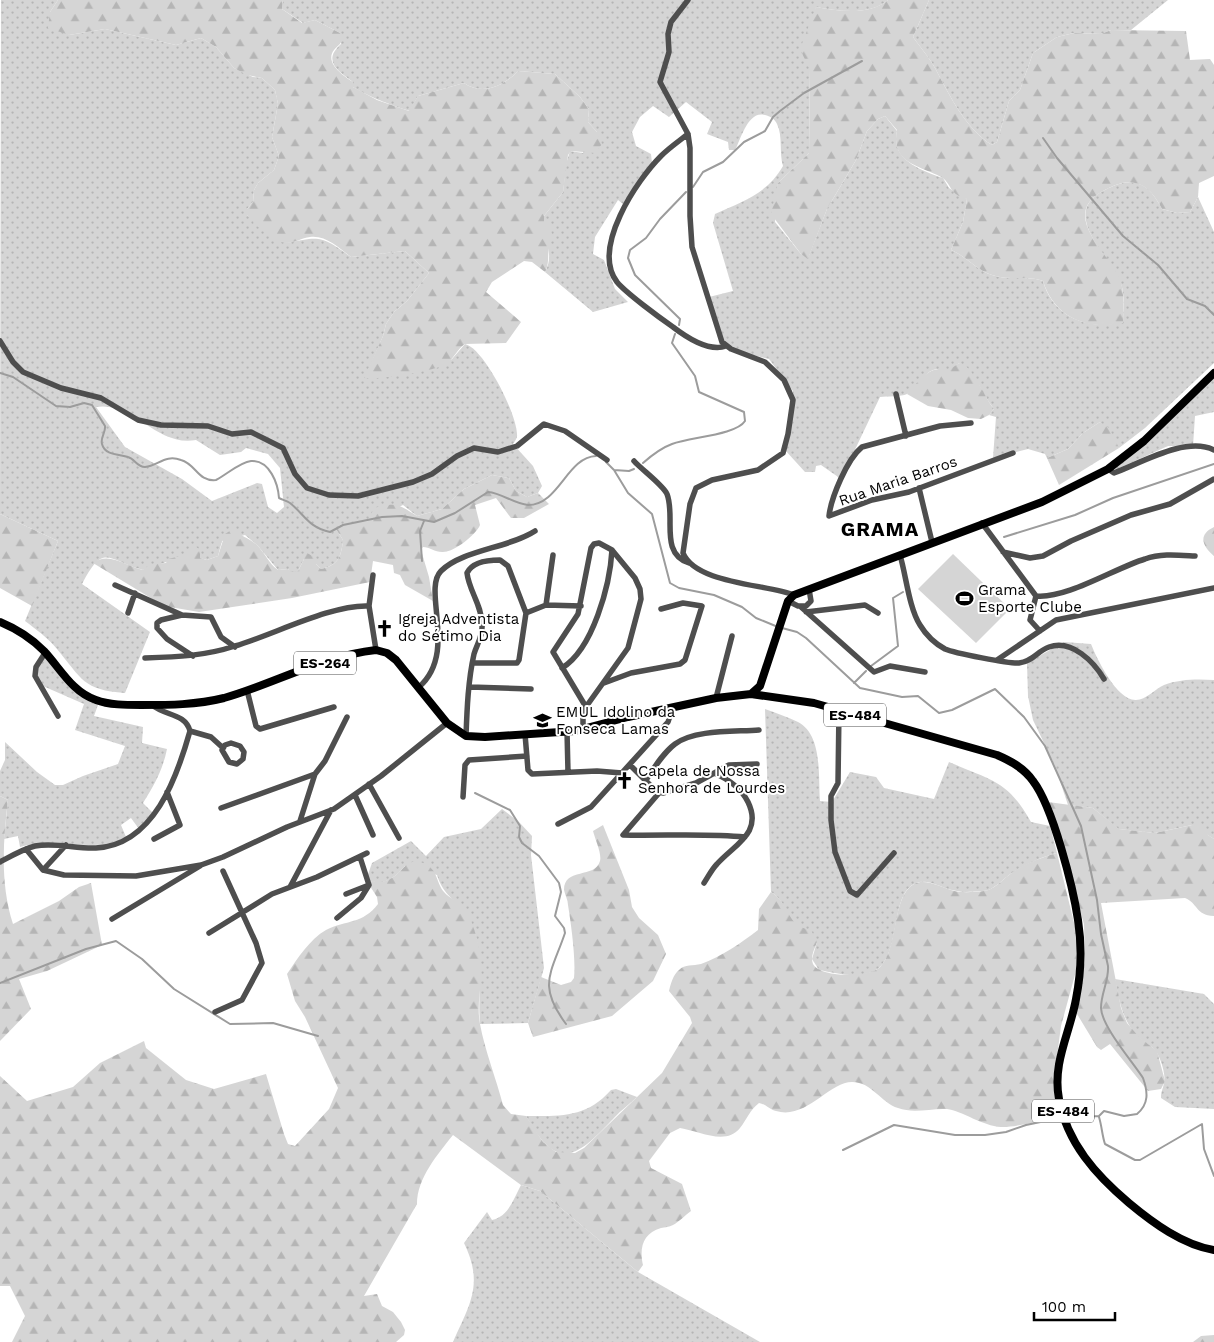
<svg xmlns="http://www.w3.org/2000/svg" width="1214" height="1342" viewBox="0 0 1214 1342" font-family="'Work Sans',sans-serif">
	<defs>
		<pattern id="grass-dots" width="8" height="8" patternUnits="userSpaceOnUse" patternTransform="scale(1.25)"><rect width="8" height="8" fill="#d5d5d5"/><path d="M2 2h.1M6 6h.1" fill="none" stroke="#b5b5b5" stroke-width="1.8" stroke-linecap="round"/></pattern>
		<pattern id="forest-firs" width="22" height="20" patternUnits="userSpaceOnUse" patternTransform="scale(1.25)"><rect width="22" height="20" fill="#d5d5d5"/><path d="M5 1l3.5 6h-7zM16 11l3.5 6h-7z" fill="#b5b5b5"/></pattern>
	</defs>
	<rect width="100%" height="100%" fill="#fff"/>
	<!-- grass -->
	<path fill="url(#grass-dots)" fill-rule="evenodd" d="M1,0H58L50,12L69,35L105,29L176,45L201,38L216,47L234,68L253,77L262,78L275,90L278,104L272,137L279,156L274,170L258,183L254,190L253,202L247,209V215L287,243C321,236 322,236 351,257L405,251L429,273L407,301L394,312L386,324L383,336L365,378L435,368L452,359L465,344C484,348 519,417 517,437C516,440 514,442 513,444L533,466L542,486L538,493L527,497L516,491L509,478L492,475L464,489L442,509L417,516L403,505L369,521L340,525L336,529L343,540C341,558 338,565 321,569L316,564L304,559L298,571L293,573L288,569L278,570L258,546L245,535L222,541L218,556L207,560L200,558L199,554L178,558L143,570C107,560 104,542 82,584L150,632L125,693C83,690 82,679 57,649C48,638 37,630 25,621L58,541L0,514ZM96,407C134,401 156,447 196,440L220,455L241,452L246,448L268,454L280,468L284,507L277,513L268,507L262,484L257,483L212,501L182,479L125,447Z
		M283,0H888C869,16 838,11 816,7L810,69L809,153L778,183L775,222L801,254L808,258L827,209L856,160L867,131L878,119L885,116L897,131C890,159 920,170 943,178L949,188L967,199L963,222L951,250C966,256 976,270 992,275C1009,281 1027,275 1043,281C1053,317 1088,331 1123,322C1123,311 1125,295 1121,284C1110,256 1059,214 1103,191C1112,186 1125,180 1136,183C1149,186 1156,198 1162,209L1177,213L1190,212L1198,197L1214,232V363L1145,428L1119,448L1100,422L1083,433L1068,449L1047,458L1045,454L1028,449L993,458L996,417L989,415L994,409C981,392 977,375 959,363L949,371C925,362 923,385 907,394C901,397 887,396 880,397L841,479L821,465L816,466L815,472H805L785,450L792,416L793,391L769,359L720,347L709,297L733,291L713,223L715,214C743,201 767,194 783,166C779,153 783,136 777,124C775,119 770,116 765,115C748,110 741,139 735,150H729L728,142L707,134L712,122L686,102L669,117L653,106L640,117L632,132L636,146L651,154L652,163L623,204L618,200L595,237L593,254L604,260L615,289L628,302L593,312L545,272C556,253 541,234 544,216L563,192L566,164L570,151L583,153L597,132L588,122L589,109L580,97L555,74L518,71C504,86 482,96 464,83L418,96L410,111C393,106 367,96 353,87V82C338,71 322,61 341,44L340,33L315,20L303,23L282,9Z
		M929,0H1168L1131,30H1111L1101,34L1074,33L1057,37L1033,53L1020,90L1009,101L997,142L992,145C965,128 950,96 935,68C929,57 920,47 913,37Z
		M1214,375V412L1195,416L1193,446H1168L1106,474Z
		M1064,642L1091,644C1097,659 1117,701 1136,700C1146,700 1155,689 1164,685C1180,679 1197,679 1214,680V839L1192,825L1155,833L1118,829L1093,808L1068,805L1055,766L1033,720L1028,696L1027,663Z
		M46,652L60,671L99,702L94,716L143,727L142,743L167,749C163,769 154,786 143,803L153,813L139,829L131,818L121,825L126,837C98,854 53,837 20,847L18,836L4,839L8,800L0,796V771L5,760V742L37,772L55,785H63L83,776L118,764L125,746L75,730L84,704L36,683L38,667Z
		M765,709C776,713 788,717 798,722C823,735 818,777 820,801L832,802L850,772L876,777L884,788L934,799L949,762C990,780 1008,780 1031,822L1050,826L1057,853C1041,857 1027,864 1012,873C1003,878 994,891 983,891C975,891 965,893 957,891C944,890 929,878 916,883C888,894 903,960 872,972C855,979 836,973 819,970L812,959L817,942C809,934 798,928 792,921C784,910 783,899 771,892Z
		M502,809L519,822L532,836L531,855L544,968L528,1023L480,1024C477,989 486,954 470,921C459,900 444,898 437,875L405,866C393,879 385,886 366,880L372,863L411,841L426,856L444,837L481,829Z
		M1115,979L1204,994L1214,1004V1109L1175,1107L1161,1098C1161,1091 1163,1089 1164,1083C1166,1077 1162,1063 1159,1057C1155,1046 1144,1043 1137,1036C1122,1019 1119,1000 1115,979Z
		M616,1089L637,1097C630,1104 621,1110 614,1118C577,1157 558,1174 526,1116C561,1116 586,1118 611,1090Z
		M521,1185L540,1191L638,1272L760,1342H453C470,1304 484,1284 464,1243L487,1212L492,1220C509,1216 513,1200 521,1185Z"/>
	<!-- forest -->
	<path fill="url(#forest-firs)" d="M58,0H283L282,9L302,23L315,20L340,33L343,37C341,45 338,45 334,50C324,63 344,76 353,82V87L377,100L409,111L418,96L464,83C482,96 504,86 518,71L555,74L580,97L589,109L588,122L597,132L602,144L595,153L571,151L568,155L563,192L544,216V223L550,226L553,239C545,249 551,262 545,272L532,262L524,261L492,282L486,292L521,322L506,343L465,344C457,349 454,359 446,364C435,371 378,380 364,378L383,336L386,324L394,312L407,301L429,273L405,251L351,257C339,248 326,235 310,237C302,238 294,243 287,243C274,242 263,230 253,223L254,222L247,215V209L253,202L254,190L258,183L274,170L279,156L272,137L278,104L275,90L262,78L247,75L234,68L216,47L201,38L176,45L105,29L69,35L48,28L50,12Z
		M888,0H929L913,37C920,47 929,57 935,68C950,96 965,128 992,145L997,142L1009,101L1020,90L1033,53L1057,37L1074,33L1101,34L1111,30L1186,31L1190,60L1210,59L1214,65V176L1199,183L1198,197L1190,212L1177,213L1162,209C1156,198 1149,186 1135,183C1125,180 1112,186 1103,191C1060,214 1106,251 1119,277C1125,290 1123,309 1123,323C1087,331 1054,317 1043,281C1027,275 1009,281 992,275C976,270 966,256 951,250L963,222L967,199C949,195 951,182 941,177C920,166 890,163 897,130L885,116L878,119L867,131L856,160L827,209L808,259L801,254L771,214L778,183L809,153L810,70L800,49L816,7C839,11 868,16 888,0Z
		M959,363C973,365 984,397 994,409L989,415L981,419L968,418L951,410L928,406L907,394C919,381 930,364 949,370Z
		M1100,422L1109,428L1119,448L1059,485L1047,458L1068,449L1083,433Z
		M492,475L509,478L516,491L527,497L538,493L549,504L524,518H511L496,498L475,505L480,525C476,535 453,553 442,552C435,552 429,547 423,547L421,550L429,577L433,601L405,585L400,575L394,573L393,565L373,561L370,582L292,598L199,612L164,606L93,563C109,551 126,566 143,570L150,564L166,563L168,559L185,555L192,546H195L200,550V558L207,560L218,556L225,534L233,529C240,536 249,538 257,545C265,553 269,564 278,570L288,569L293,572L298,571L307,553L316,558V564L321,569C338,565 341,558 343,540L336,529L340,525L368,521L374,508C397,502 398,504 417,516L442,509L464,489Z
		M0,514L58,541L32,606L0,588Z
		M1214,527V556C1203,547 1197,535 1214,527Z
		M0,796L8,800C3,841 0,884 13,924L59,901L79,887L91,883L102,945L47,971L19,979L31,1009L0,1041Z
		M1048,802L1093,808L1119,829L1155,833L1192,825L1203,826L1208,835L1214,839V916C1195,915 1198,903 1185,898L1101,903L1121,1008L1127,1023L1139,1037L1157,1051L1165,1081L1161,1089L1148,1091L1110,1044L1101,1050L1097,1047L1074,1009L1085,963L1084,924Z
		M603,825L629,890L632,907L639,918L658,935L666,954L653,981L612,1016L533,1037L528,1023L541,977L561,985L571,982L574,978C576,959 571,924 568,905C568,900 565,895 564,890C564,867 595,879 600,861C602,854 595,839 593,831Z
		M1057,853L1077,935L1076,971L1061,1026L1056,1064L1061,1117C1046,1119 1015,1128 1001,1127C983,1126 962,1111 947,1109C931,1108 914,1114 898,1108C881,1103 872,1082 852,1082C829,1082 806,1120 776,1111C770,1110 766,1104 759,1103C750,1110 747,1119 740,1128C726,1146 699,1131 680,1128L670,1133L649,1161L651,1168L682,1184L691,1211C685,1215 679,1222 673,1225C669,1227 665,1227 661,1228C643,1233 639,1248 643,1265L638,1272L540,1191L521,1185L453,1135C438,1154 417,1178 417,1204L364,1296L377,1294L382,1306L393,1312L401,1322L405,1330L404,1335L396,1342H12L25,1316L10,1286H0V1076L27,1101L73,1087L100,1063L144,1041L146,1048L186,1080L214,1089L266,1074L284,1134L288,1144L295,1146L329,1109L338,1088L305,1017L295,1001L287,974C297,959 310,939 326,930C346,920 363,924 378,904L377,897L366,880C401,891 401,853 423,863C439,870 435,881 444,892C450,899 459,901 465,909C476,927 483,957 481,979C480,994 477,1008 480,1024C485,1051 496,1078 503,1105L511,1114L526,1116L543,1142L556,1152L575,1153L584,1148L662,1073L692,1023L690,1017L669,991C671,983 673,975 679,970C685,964 693,966 701,964C721,957 741,943 758,930L759,909L771,892C791,904 785,926 811,930L817,942C815,948 810,957 813,964C820,978 870,978 880,967C899,948 891,897 914,884C926,878 942,888 954,891C963,893 975,892 984,891C994,890 1002,880 1009,875C1023,864 1040,858 1057,853Z
		M1214,1335V1342H1193L1201,1336Z"/>
	<!-- pitch -->
	<path fill="#d5d5d5" d="M953,554L1010,609L976,643L918,589Z"/>
	<g fill="none" stroke-linecap="round" stroke-linejoin="round">
		<!-- stream -->
		<path stroke="#9c9c9c" stroke-width="2" d="M1043,138L1057,158L1123,236L1158,265L1187,299L1205,306L1214,315
			M693,187L703,172L723,162L744,142L765,131L773,117L780,111L804,93L862,61
			M679,325L680,319L635,275L628,258L630,250L646,238L660,219L686,192
			M0,373L13,377L56,406L70,407L84,403L92,405L105,426C106,432 100,438 102,444C105,456 120,454 128,457C135,459 137,467 145,467C158,466 165,454 181,460C196,464 198,482 216,480C226,475 240,462 251,461C270,460 278,484 279,498C283,500 287,501 290,503C304,514 309,528 330,532L343,525L382,517L402,516L434,522L455,513L488,492C502,493 514,504 528,505C559,505 567,457 596,456
			M606,462L614,470L628,493L652,514L670,583L679,588L714,595L742,607L756,618L778,627
			M643,463C652,455 661,448 672,444C691,437 736,435 745,421L744,412L699,392L695,376L672,343L675,334
			M614,470L629,471L634,469
			M1004,537L1075,515L1113,498L1214,464
			M422,561L420,531L424,521
			M782,628L797,632L806,638L860,688L902,697L918,696L939,713L952,710L995,689L1024,717L1045,746L1081,826L1097,900L1101,934L1108,966C1109,981 1101,993 1101,1008C1102,1027 1132,1061 1143,1078C1148,1092 1149,1104 1137,1114L1124,1116L1104,1111L1099,1116
			M871,666L898,646L893,598L903,592
			M854,683L866,671
			M475,793L510,810L520,826L519,837L522,843L539,856L559,883L561,892L555,916L564,928L565,933C551,974 537,985 566,1024
			M0,983L86,949L116,941L142,959L174,989L230,1024L273,1023L318,1036
			M1099,1117C1102,1127 1102,1135 1105,1144L1135,1160H1140L1202,1124L1204,1149L1214,1176
			M1070,1118L1099,1116
			M843,1150L894,1125L955,1135H985L1006,1132L1026,1125L1060,1118"/>
		<!-- minor -->
		<path stroke="#4e4e4e" stroke-width="5.5" d="M688,0L671,22L668,34L669,52L660,82L688,134L690,148V216L692,247L722,342L731,349L765,362L784,380L793,400L788,434L783,453L758,470L712,480L696,488L690,504L683,553C696,584 766,584 794,595
			M688,134C679,141 669,148 661,156C637,180 591,248 617,282C626,293 660,318 673,327C686,337 709,352 726,346
			M0,341L13,362L23,372L61,388L101,398L138,420L161,425L208,426L232,434L251,432L283,448L295,474L307,488L329,495L358,496L413,482L432,474L457,456L474,448L498,452L517,446L544,424L565,431L607,460
			M896,394L906,436
			M971,423L940,426L862,447C847,459 831,498 829,516L872,500L909,492L1013,453
			M634,461C641,469 663,485 667,494C676,517 659,553 689,563
			M1108,469L1114,473C1141,463 1186,436 1214,450
			M919,488L932,542
			M982,523L1036,596L1030,620L1040,631
			M1003,552L1030,558L1043,556L1071,541L1131,515L1170,504L1214,479
			M900,555C906,575 909,608 920,625C926,635 934,643 945,649C954,653 1010,664 1019,663C1034,661 1037,651 1049,647C1072,639 1094,662 1104,679
			M373,575L369,606L376,650
			M115,585L182,615L211,617L221,637L235,647
			M1036,596C1067,599 1115,568 1145,559C1161,553 1178,555 1195,556
			M788,601L798,606H806L811,601L809,589
			M546,605L553,555
			M801,607L874,672L890,666L925,672
			M806,612L865,605L878,613
			M128,613L135,593
			M526,613L546,605L581,606
			M182,615L161,620L157,623V628L167,639L193,656
			M45,653L36,667L35,676L58,716
			M145,658C176,657 205,656 235,646C273,635 332,604 369,606
			M997,660L1056,620L1214,588
			M562,668C593,649 610,585 612,550
			M604,683L631,673L680,664L685,660L702,606L683,603L661,609
			M419,687C458,653 422,590 441,571C462,550 509,548 535,531
			M470,687L531,689
			M247,690L256,726L260,729L334,707
			M716,698L732,636
			M839,710L838,783L831,796V820L835,852L850,891L857,895L894,853
			M583,729V711L628,648L641,599L640,589L635,578L612,550L599,543L594,544L591,548L578,614L553,652L586,707
			M190,731L211,737L222,747
			M567,731L568,772
			M525,734L528,770L532,774L597,771L622,773
			M466,736C467,709 468,681 474,654C477,644 483,636 482,625C482,605 469,591 467,573C472,562 488,560 500,560L508,566L526,613L519,660L517,663H473
			M231,743L240,746L244,752L243,759L237,764L229,762L222,750L225,745Z
			M630,765L655,790L663,793L696,783L729,765L757,764
			M646,780C654,768 663,753 675,744C695,729 736,732 759,730
			M369,784L399,838
			M659,793L623,835C663,836 706,833 745,837
			M355,795L373,835
			M463,797L465,765L469,760L527,756
			M221,808L315,774
			M300,821L315,774L325,761L347,717
			M558,824L591,807L668,722L673,707
			M154,839L180,825L167,792
			M26,849L43,870L64,875L136,876L201,865L223,857L287,827L334,809L381,776L447,723
			M0,862C11,856 23,849 35,846C55,842 76,849 96,848C154,845 177,777 190,731C185,713 165,716 152,705
			M43,870L66,845
			M704,883C708,877 712,869 717,864C735,844 763,833 748,802C741,788 728,779 714,773
			M290,887L331,810
			M346,894L369,885
			M337,918L361,898L369,885L360,857
			M112,919L200,866
			M209,933L272,894L317,877L367,853
			M215,1012L242,1000L262,963L256,943L223,871"/>
		<!-- major -->
		<path stroke="#000" stroke-width="8" d="M0,622C17,629 31,638 44,651C60,668 72,692 96,700C109,705 126,705 141,705C169,705 196,705 224,698C274,684 322,656 376,650L387,653L396,660L447,723L466,736L485,737L575,731L628,717L716,698L751,694L814,703L997,755C1011,761 1024,768 1033,781C1053,807 1073,887 1078,920C1082,946 1081,974 1076,999C1070,1033 1052,1063 1059,1099C1067,1143 1096,1175 1129,1203C1153,1223 1183,1245 1214,1250
			M751,694L760,686L788,601L794,595L1042,502L1108,469L1144,441L1214,373"/>
	</g>
	<!-- icons -->
	<defs>
		<symbol id="stadium-bare" viewBox="-9 -9 18 18"><path d="M0-5a6.5 5 0 1 0 0 10a6.5 5 0 1 0 0-10ZM-3.5-1.8h7v3.6h-7Z" fill="#000" stroke="#fff" stroke-width="2.5" paint-order="stroke"/></symbol>
		<symbol id="church-bare" viewBox="-9 -9 18 18"><path d="M-1.2-6h2.4v3.5h3.3v2.4h-3.3V6h-2.4V-.1h-3.3v-2.4h3.3Z" fill="#000" stroke="#fff" stroke-width="2.5" paint-order="stroke"/></symbol>
		<symbol id="school-bare" viewBox="-9 -9 18 18"><path d="M0-5L7-2L0 1L-7-2ZM-4 1L0 2.5L4 1V4Q0 6-4 4Z" fill="#000" stroke="#fff" stroke-width="2.5" paint-order="stroke"/></symbol>
	</defs>
	<g fill-rule="evenodd">
		<use href="#stadium-bare" x="952" y="586" width="25" height="25"/>
		<use href="#church-bare" x="372" y="616" width="25" height="25"/>
		<use href="#school-bare" x="530" y="708" width="25" height="25"/>
		<use href="#church-bare" x="612" y="768" width="25" height="25"/>
	</g>
	<g text-anchor="middle" dominant-baseline="central" stroke-width="4" stroke-linejoin="round" paint-order="stroke">
		<!-- shield labels -->
		<g fill="#fff" stroke="#4c4c4c" stroke-width="1">
			<rect x="294" y="651.5" width="62" height="23" rx="4"/>
			<rect x="824" y="703.5" width="62" height="23" rx="4"/>
			<rect x="1032" y="1099.5" width="62" height="23" rx="4"/>
		</g>
		<g font-size="14" font-weight="bold" fill="#000">
			<text x="325" y="663">ES-264</text>
			<text x="855" y="715">ES-484</text>
			<text x="1063" y="1111">ES-484</text>
		</g>
		<!-- street labels -->
		<g font-size="15" fill="#000" stroke="#fff">
			<text transform="translate(898 481) rotate(-19)">Rua Maria Barros</text>
		</g>
		<!-- poi labels -->
		<g font-size="15" fill="#000" stroke="#fff" text-anchor="start">
			<text x="978" y="590">Grama<tspan x="978" dy="17">Esporte Clube</tspan></text>
			<text x="398" y="619">Igreja Adventista<tspan x="398" dy="17">do Sétimo Dia</tspan></text>
			<text x="556" y="712">EMUL Idolino da<tspan x="556" dy="17">Fonseca Lamas</tspan></text>
			<text x="638" y="771">Capela de Nossa<tspan x="638" dy="17">Senhora de Lourdes</tspan></text>
		</g>
		<!-- district labels -->
		<g font-size="20" font-weight="bold" letter-spacing="1" fill="#000" stroke="#fff">
			<text x="880" y="529">GRAMA</text>
		</g>
	</g>
	<!-- scale -->
	<path d="M1034 1312v8h81v-8" fill="none" stroke="#000000" stroke-width="2.5"/>
	<text x="1042" y="1312" font-size="15" fill="#000000" stroke="#ffffff" stroke-width="4" paint-order="stroke">100 m</text>
</svg>
